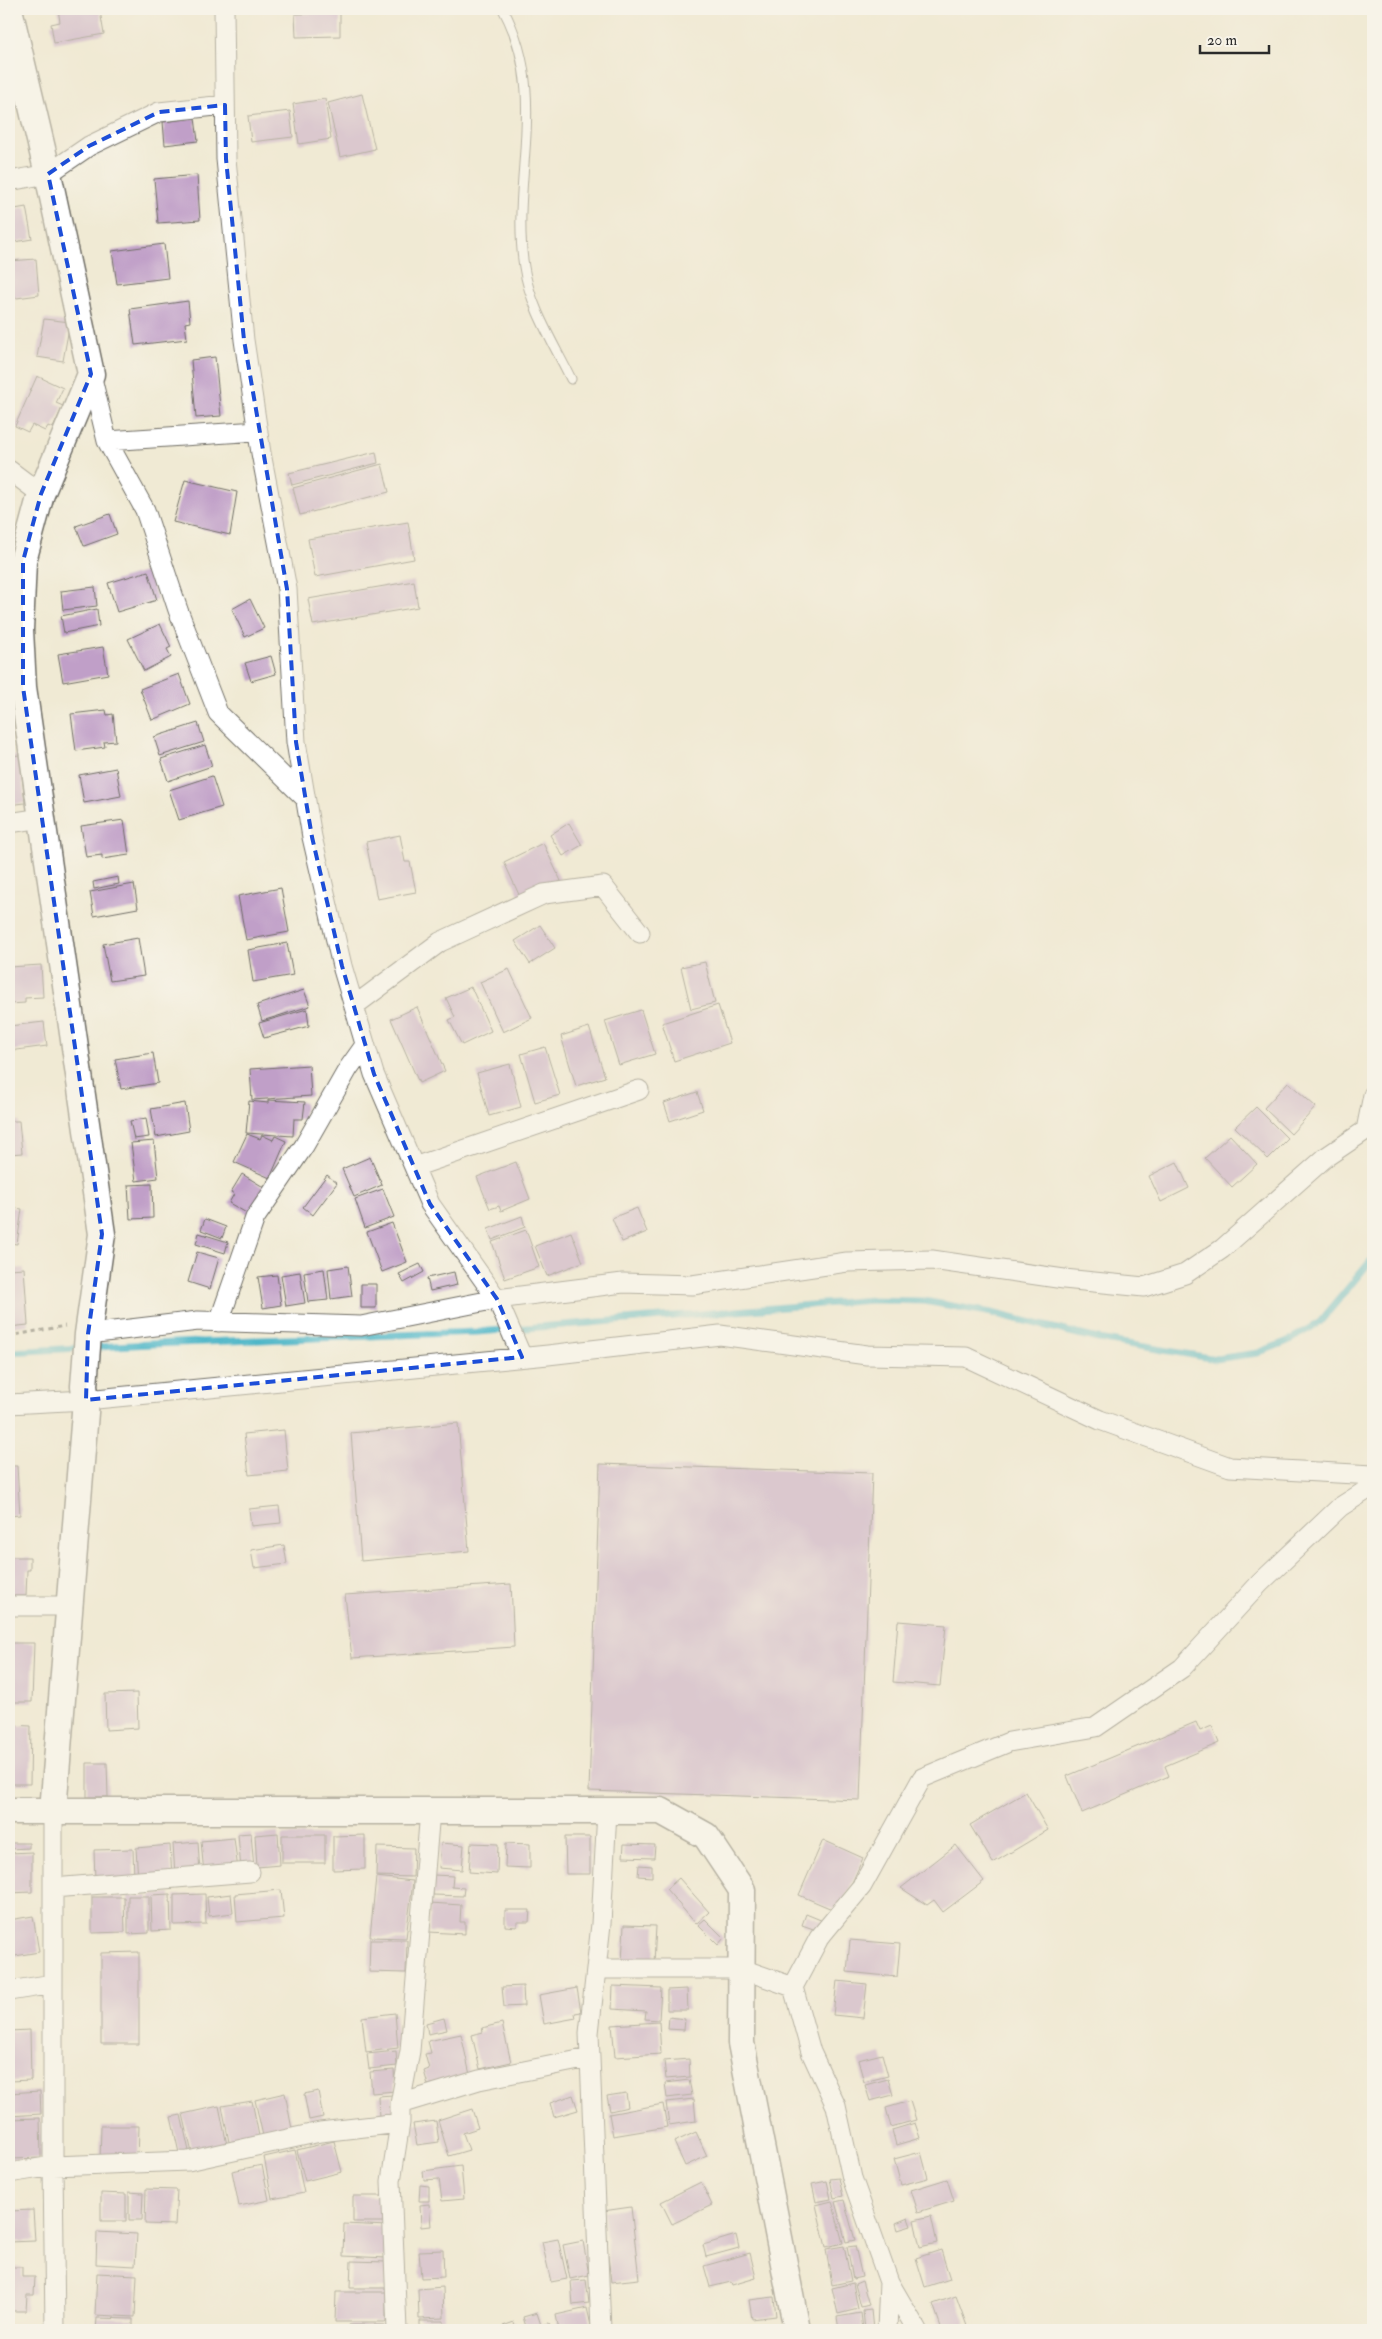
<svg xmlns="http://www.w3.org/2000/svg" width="1382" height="2339" viewBox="0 0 1382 2339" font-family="'IM FELL Double Pica',serif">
	<rect width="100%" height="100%" fill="#f7f3e8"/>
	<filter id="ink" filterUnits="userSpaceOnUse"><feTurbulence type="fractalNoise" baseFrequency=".02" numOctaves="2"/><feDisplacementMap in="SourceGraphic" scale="10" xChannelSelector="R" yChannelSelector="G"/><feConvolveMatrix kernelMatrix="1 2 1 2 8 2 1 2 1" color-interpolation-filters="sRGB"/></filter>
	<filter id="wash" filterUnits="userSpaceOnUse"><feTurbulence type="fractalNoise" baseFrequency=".0096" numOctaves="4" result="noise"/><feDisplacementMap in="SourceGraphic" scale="20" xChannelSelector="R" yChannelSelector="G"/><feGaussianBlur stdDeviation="1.12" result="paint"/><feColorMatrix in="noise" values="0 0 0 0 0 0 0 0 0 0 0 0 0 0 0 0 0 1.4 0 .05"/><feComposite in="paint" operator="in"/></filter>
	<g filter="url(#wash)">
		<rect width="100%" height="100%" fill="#f0ead4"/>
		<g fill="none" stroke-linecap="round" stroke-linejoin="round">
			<!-- stream -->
			<path stroke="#4bb6c8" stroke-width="7" d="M9,1352L150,1344L477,1332L872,1300L924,1301L992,1313L1098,1339L1216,1359L1258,1353L1288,1341L1320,1322L1373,1258"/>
		</g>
		<g id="blocks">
			<!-- building -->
			<path fill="#c09fc8" d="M58,9H105L100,11L104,34L54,43L51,24L60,22Z
				M340,13V36L296,37L295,14Z
				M362,94L375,149L340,157L328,103Z
				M325,99L331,139L299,144L293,104Z
				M290,111L293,137L251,142L248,116Z
				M195,118L198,141L165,145L163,122Z
				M197,175L200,220L158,223L154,179Z
				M26,207L32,239L9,243V210Z
				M164,244L168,278L117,284L112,251Z
				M36,259L39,295L9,299V261Z
				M188,301L190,322L185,323L187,339L135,345L130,309Z
				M44,319L70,322L63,361L37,357Z
				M215,357L221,416L196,418L191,360Z
				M37,376L63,388L56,403L63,406L53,428L48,426L45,431L32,425L28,432L15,426Z
				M376,452L378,463L292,485L289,473Z
				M382,464L389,492L300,515L293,488Z
				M185,480L237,492L230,535L173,522Z
				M110,514L117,534L84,546L76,526Z
				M408,522L414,559L315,577L308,539Z
				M148,571L157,600L117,612L108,583Z
				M414,581L418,607L313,625L308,599Z
				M95,587L97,606L63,610L61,591Z
				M250,599L264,628L245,637L232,609Z
				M97,609L99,626L64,633L61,616Z
				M160,624L171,647L167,649L171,657L144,671L128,639Z
				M103,647L108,674L63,682L58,654Z
				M271,656L276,674L251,681L245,663Z
				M179,674L190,704L152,720L140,689Z
				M106,710L107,715L113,714L116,741L104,742L105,747L76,751L71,714Z
				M198,723L204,742L160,756L154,737Z
				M205,745L212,766L168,781L161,759Z
				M20,755L25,803L9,805V756Z
				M116,768L121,796L84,803L79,775Z
				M212,776L222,807L179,820L169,790Z
				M124,820L129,855L102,859V855L86,857L81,826Z
				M569,823L582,845L563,856L550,835Z
				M400,835L405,862H410L416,892L377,899L366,842Z
				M543,843L561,881L521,899L504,862Z
				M118,877L119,884L94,889L93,882Z
				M134,884L138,908L94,916L90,892Z
				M281,888L289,932L246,940L238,896Z
				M540,925L555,948L530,964L515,941Z
				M138,938L144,976L110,981L103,944Z
				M287,943L293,975L253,982L248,950Z
				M705,962L715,1003L691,1009L681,967Z
				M41,965L43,997L25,998V1003L9,1004V967Z
				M509,969L532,1018L503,1032L480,982Z
				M471,987L491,1031L462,1045L449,1020L455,1017L446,998Z
				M304,990L310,1006L262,1021L257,1005Z
				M718,1005L730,1043L674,1061L662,1023Z
				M417,1007L445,1071L419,1083L391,1019Z
				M307,1009L309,1026L264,1038L259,1023Z
				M641,1010L655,1054L619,1065L605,1021Z
				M44,1022L47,1046L9,1051V1026Z
				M589,1027L605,1077L576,1086L561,1036Z
				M545,1047L560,1095L535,1102L521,1054Z
				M153,1053L158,1083L121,1089L115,1059Z
				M510,1064L521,1107L489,1116L477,1073Z
				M309,1065L311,1096L252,1100L250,1069Z
				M1288,1082L1316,1107L1291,1134L1264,1108Z
				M697,1092L703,1110L670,1121L664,1103Z
				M268,1100L305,1102L303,1119H294L293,1136L246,1133L249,1101L268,1103Z
				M185,1103L189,1131L156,1137L151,1109Z
				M1256,1107L1288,1139L1268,1159L1235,1127Z
				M146,1118L149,1137L134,1139L130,1121Z
				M9,1121H19L22,1153L9,1154Z
				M247,1134L260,1139L262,1135L273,1140L275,1136L286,1141L270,1178L234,1162Z
				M1230,1135L1257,1164L1232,1187L1205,1158Z
				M154,1141L158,1178L136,1181L131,1143Z
				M370,1157L382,1185L354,1197L342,1169Z
				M516,1162L530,1199L501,1211L499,1206L490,1209L477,1177Z
				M1177,1162L1189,1188L1161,1202L1149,1176Z
				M242,1174L265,1188L250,1215L229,1203L234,1194L231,1192Z
				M327,1175L337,1183L313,1215L303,1207Z
				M152,1184L153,1218L130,1219L128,1185Z
				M383,1189L394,1217L365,1228L355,1199Z
				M9,1207L22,1209L17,1244L9,1243Z
				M637,1208L647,1232L622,1242L612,1218Z
				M522,1216L525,1227L492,1240L488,1229Z
				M205,1219L226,1227L222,1238L201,1230Z
				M392,1223L407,1262L382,1272L367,1232Z
				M526,1230L539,1267L505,1279L492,1242Z
				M571,1232L583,1262L547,1276L535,1246Z
				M199,1233L228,1242L225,1253L196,1244Z
				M197,1252L219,1258L210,1289L188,1282Z
				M420,1264L424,1272L404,1283L399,1274Z
				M348,1266L352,1296L331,1299L328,1269Z
				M24,1268L28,1325L9,1327V1269Z
				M324,1269L328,1300L308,1302L304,1272Z
				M300,1272L305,1303L286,1306L281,1275Z
				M454,1272L457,1285L430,1291L427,1278Z
				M277,1275L281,1305L263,1308L258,1277Z
				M361,1284H376V1308H361Z
				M458,1423L469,1551L361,1561L351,1433Z
				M284,1430L288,1471L249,1475L244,1434Z
				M9,1461H11V1466H17L20,1515L9,1516Z
				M600,1464L872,1473L860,1800L589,1791Z
				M279,1506L281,1523L251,1526L249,1509Z
				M284,1545L287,1564L254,1568L251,1550Z
				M9,1557H30V1570H27L26,1596H9Z
				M511,1584L514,1647L352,1658L345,1595Z
				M898,1621L946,1625L940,1686L893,1682Z
				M9,1643H34L32,1702H9Z
				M137,1693L138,1728L106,1730L105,1694Z
				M1196,1722L1200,1731L1212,1726L1219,1743L1165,1766L1169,1776L1082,1813L1067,1776Z
				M9,1725L31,1726L30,1784H9Z
				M87,1763H107L108,1797H87Z
				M1026,1792L1048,1830L993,1863L970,1825Z
				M251,1833L254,1869L241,1870L238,1834Z
				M278,1833L280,1865L257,1867L255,1835Z
				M282,1835H325V1863H282Z
				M365,1835V1869L333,1870V1836Z
				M565,1837H590V1874H566Z
				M234,1838L238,1870L204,1874L201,1841Z
				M823,1840L863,1858L839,1912L799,1895Z
				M198,1842L200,1874L175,1876L173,1844Z
				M9,1843H29V1848L9,1849Z
				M441,1843L464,1845L462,1870L439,1868Z
				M471,1843L498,1844L497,1874L469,1872Z
				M506,1843L530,1844V1868L505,1867Z
				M624,1844L655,1845L654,1858L623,1857Z
				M170,1845L172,1877L138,1880L136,1848Z
				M956,1845L984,1881L943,1912L934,1900L927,1905L901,1888Z
				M377,1847L414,1848L413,1877L376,1876Z
				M133,1849L134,1879L95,1880L94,1850Z
				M32,1852V1892L9,1893V1853Z
				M639,1865L652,1866V1877L638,1876Z
				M434,1875L453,1876L452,1887L464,1888L463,1896L433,1895Z
				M376,1877L413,1881L406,1938L370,1937Z
				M679,1878L709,1912L696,1924L666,1889Z
				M281,1890L284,1918L237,1922L235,1894Z
				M170,1894L171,1930L152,1931L151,1895Z
				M205,1894L206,1924L174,1925V1895Z
				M231,1894L233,1913L209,1916L207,1897Z
				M128,1896H149V1933L128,1934Z
				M92,1897H124L125,1932L92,1933Z
				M430,1903L461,1905L460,1922H465V1934L429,1932Z
				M505,1910H530L529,1922H517V1927L505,1926Z
				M806,1914L823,1921L819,1931L802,1925Z
				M33,1916L39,1952L9,1957V1920Z
				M705,1919L724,1938L718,1945L698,1925Z
				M624,1925L656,1926L654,1963L622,1962Z
				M370,1940H407L406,1973L369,1972Z
				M850,1940L900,1944L897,1977L847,1972Z
				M139,1952V2044H101V1953Z
				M837,1981L867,1984L863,2018L833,2015Z
				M523,1986L524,2006L504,2007L502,1987Z
				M613,1986L661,1988L659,2020L645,2019L646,2011L612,2009Z
				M577,1988L581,2012L575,2013L576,2018L544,2024L539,1995Z
				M687,1989L688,2010H667V1990Z
				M395,2013L398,2048L366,2052L362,2017Z
				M669,2017L685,2019L684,2030L668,2029Z
				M444,2018L447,2030L428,2034L426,2023Z
				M659,2022L661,2054L615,2057L612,2025Z
				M502,2023L511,2062L480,2069L472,2035L483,2032L482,2028Z
				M30,2030L31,2080L9,2081V2031Z
				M461,2034L470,2075L428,2085L424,2071L429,2069L425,2054L431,2053L428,2041Z
				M396,2051L397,2066L369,2069L367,2054Z
				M882,2054L888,2076L864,2082L858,2060Z
				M689,2059L690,2077L666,2079L664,2061Z
				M394,2070L395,2091L372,2093L370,2072Z
				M888,2079L893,2095L870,2101L865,2085Z
				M689,2080L692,2095L667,2098L665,2083Z
				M40,2091L41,2114L9,2116V2093Z
				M318,2091L323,2117L309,2120L304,2094Z
				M285,2093L292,2129L263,2136L255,2100Z
				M626,2093L628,2107L610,2111L607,2096Z
				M393,2095L394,2118H379L378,2096Z
				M573,2095L578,2110L554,2117L550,2103Z
				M694,2099L696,2121L669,2125L666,2102Z
				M252,2101L259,2136L229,2142L222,2106Z
				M910,2101L916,2120L891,2127L886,2108Z
				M663,2104L667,2127L613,2136L609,2114Z
				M219,2106L227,2145L192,2153L183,2114Z
				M472,2109L478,2128L463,2133L469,2150L449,2156L438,2120Z
				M181,2115L189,2151L179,2153L171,2117Z
				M40,2118L41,2158L11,2159L9,2119Z
				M436,2121L439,2142L417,2145L413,2124Z
				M915,2123L920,2138L896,2145L892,2130Z
				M101,2126H139L138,2162H100Z
				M696,2132L707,2156L685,2166L674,2142Z
				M334,2141L342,2172L305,2181L297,2150Z
				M295,2150L304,2193L272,2199L264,2157Z
				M921,2152L928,2178L901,2185L894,2159Z
				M262,2165L269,2200L239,2206L232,2171Z
				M461,2166L464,2199L442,2201L439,2179L424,2180L423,2171Z
				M839,2178L843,2196L834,2198L830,2179Z
				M947,2179L954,2201L918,2212L911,2190Z
				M827,2181L831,2199L816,2202L812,2184Z
				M701,2182L712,2205L672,2224L661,2202Z
				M420,2185L429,2186V2201H419Z
				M146,2189L177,2190L175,2225L145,2224Z
				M129,2192L143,2193L142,2220H129Z
				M101,2193L126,2194V2221H101Z
				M353,2196H387V2222H353Z
				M844,2200L855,2240L846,2242L835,2202Z
				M832,2201L843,2243L826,2247L816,2205Z
				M429,2204L431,2226L421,2227L420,2205Z
				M631,2207L639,2279L611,2282L603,2211Z
				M33,2210L35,2241L9,2242V2211Z
				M931,2216L937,2243L920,2247L914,2220Z
				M908,2218L911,2226L898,2230L896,2223Z
				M344,2224L388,2226L387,2258L343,2256Z
				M97,2232L137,2234L135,2266L96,2264Z
				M736,2235L739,2248L706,2257L703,2245Z
				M558,2239L567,2279L551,2282L542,2242Z
				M583,2241L589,2275L570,2279L563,2245Z
				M844,2246L851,2281L832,2285L826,2249Z
				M855,2246L862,2277L853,2279L847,2247Z
				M443,2250L444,2277L421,2278L419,2251Z
				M941,2250L950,2279L925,2287L916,2258Z
				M750,2253L756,2278L732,2285L731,2282L710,2287L704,2266Z
				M351,2261L387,2262L386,2288H350Z
				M9,2267H22V2277H35L34,2295H27L26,2311H9Z
				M97,2273L137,2275L135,2317L95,2315Z
				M586,2280L589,2303L573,2305L571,2281Z
				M862,2281L869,2305L861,2307L855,2284Z
				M853,2283L858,2309L838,2314L832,2288Z
				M443,2287L444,2318L419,2319L418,2289Z
				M336,2292H386V2322H335Z
				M956,2296L967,2326L953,2330H942L933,2304Z
				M774,2297L776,2316L752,2319L749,2300Z
				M587,2308L592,2330H559L556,2315Z
				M871,2310L873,2330H865L863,2311Z
				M537,2313L541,2325L549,2323L552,2330H527L523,2317Z
				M861,2313L863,2330H839L837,2317Z
				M97,2318L133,2319V2330H96Z
				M420,2321H444V2330H420Z
				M514,2322L516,2330H504L503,2326Z
				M349,2325H384L385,2330H349Z"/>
		</g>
	</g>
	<g filter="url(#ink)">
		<use href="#blocks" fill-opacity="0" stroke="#706e66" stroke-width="1"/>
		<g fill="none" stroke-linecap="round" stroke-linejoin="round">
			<defs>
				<path id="lane" d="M503,9C550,96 510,178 524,267C530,307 554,344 571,379"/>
				<path id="street" d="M224,9L226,159L244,340L261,453L287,589L296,742L312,837L342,966L374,1074L430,1204L497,1299L522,1357
					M9,181L48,174L89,146L159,112L225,105
					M91,374L107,441L145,510L178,610L218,713L305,798
					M107,441L258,431
					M9,470L41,494
					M9,823L42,818
					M354,1006L440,942L544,894L603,886L640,933
					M414,1167L639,1090
					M219,1322L255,1218L304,1146L348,1069L365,1045
					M88,1334L198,1321L361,1326L497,1299L623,1283L692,1285L847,1262L932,1260L1064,1279L1144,1287L1185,1274L1222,1249L1326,1157L1366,1130L1373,1095
					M9,1404L86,1400L548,1355L720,1335L867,1355L966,1357L1100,1420L1230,1467L1373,1475
					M9,1606H70
					M53,1811V2166L55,2330
					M53,1888L250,1872
					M596,1969H742L793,1987L811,2052L836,2106L852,2178L889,2282L917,2330
					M793,1987L819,1938L862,1886L922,1778L1009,1742L1096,1727L1182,1668L1260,1583L1340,1507L1373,1486
					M9,1991L53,1984
					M400,2104L479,2080L589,2058
					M9,2173L53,2166L188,2161L320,2132L400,2123
					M397,2330L391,2181L400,2123V2104L410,2051L430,1811
					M601,2330L589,2033L601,1924L607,1811
					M887,2330L889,2282"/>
				<path id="secondary" d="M9,9L48,174L91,374L41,494L23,561L20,630L23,687L102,1234L88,1334L84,1386L86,1400L53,1811
					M9,1811H661L706,1836L742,1890L741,2043L797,2330"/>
			</defs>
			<!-- lane casing -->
			<use href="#lane" stroke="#706e66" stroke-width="11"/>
			<!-- street casing -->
			<use href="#street" stroke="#706e66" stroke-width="21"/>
			<!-- secondary casing -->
			<use href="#secondary" stroke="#706e66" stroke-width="29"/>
			<!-- path -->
			<path stroke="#706e66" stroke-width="3" stroke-dasharray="4 4" stroke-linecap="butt" d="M9,1336L65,1326"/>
			<!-- lane -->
			<use href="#lane" stroke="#fff" stroke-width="9"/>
			<!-- street -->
			<use href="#street" stroke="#fff" stroke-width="19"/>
			<!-- secondary -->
			<use href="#secondary" stroke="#fff" stroke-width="26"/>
		</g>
	</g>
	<!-- marked area -->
	<path d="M0 0H1382V2339H0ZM225,105L226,159L244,340L287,589L296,742L312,837L342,966L374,1074L430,1204L497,1299L522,1357L86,1400L88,1334L102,1234L23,687V561L41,494L91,374L48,174L89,146L159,112Z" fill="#f0ead4" fill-opacity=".55" fill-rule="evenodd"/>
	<path fill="none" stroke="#1d4ed8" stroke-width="4" stroke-dasharray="10 6" stroke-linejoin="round" d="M225,105L226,159L244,340L287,589L296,742L312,837L342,966L374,1074L430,1204L497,1299L522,1357L86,1400L88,1334L102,1234L23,687V561L41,494L91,374L48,174L89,146L159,112Z"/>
	<!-- margin -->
	<rect width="1382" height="2339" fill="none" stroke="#f7f3e8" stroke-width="30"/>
	<!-- scale -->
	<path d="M1200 45v8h69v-8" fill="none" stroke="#2b2b2b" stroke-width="2.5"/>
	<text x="1207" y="45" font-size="15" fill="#2b2b2b" stroke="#f7f3e8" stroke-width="4" paint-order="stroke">20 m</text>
</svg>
